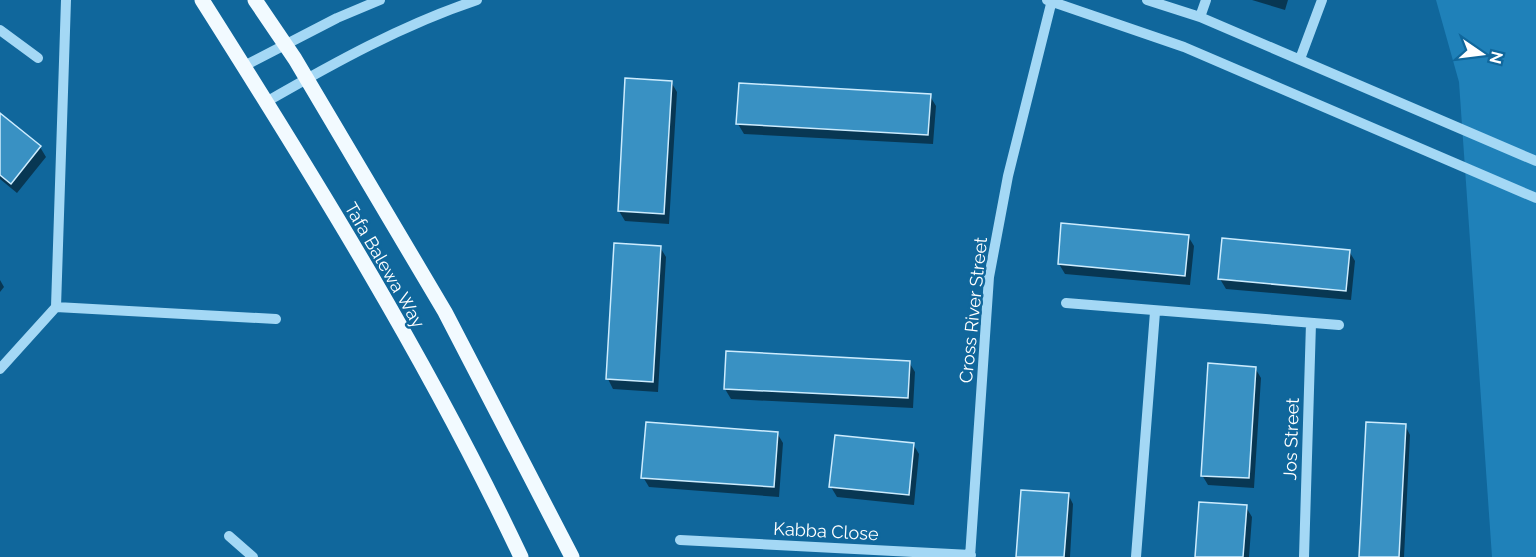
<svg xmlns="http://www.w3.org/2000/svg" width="1536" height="557" viewBox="0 0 1536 557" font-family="Raleway,sans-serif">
	<rect width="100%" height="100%" fill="#10679c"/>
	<!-- green -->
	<path fill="#1f81b9" d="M1436,0H1536V557H1492L1459,82Z"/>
	<!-- shadow -->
	<path fill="#0007" d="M1252,0H1288L1285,10Z
		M671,82L677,92L669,224L625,221L619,211Z
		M930,96L936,106L933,144L744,134L738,124Z
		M0,115L40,147L46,157L17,193L0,179Z
		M1188,236L1194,246L1190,285L1065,274L1059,264Z
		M660,247L666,257L658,392L613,389L608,379Z
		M1349,251L1355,261L1351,300L1226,289L1220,279Z
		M0,280L4,287L0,292Z
		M909,362L915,372L913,408L731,399L725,389Z
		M1255,368L1261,378L1254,488L1208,485L1202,475Z
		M1405,425L1410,435L1404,557H1361Z
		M777,433L783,443L779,497L649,487L643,477Z
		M913,444L919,454L914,505L837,497L831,487Z
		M1068,494L1073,504L1070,557H1018Z
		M1246,507L1252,517L1249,557H1197Z"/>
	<!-- building -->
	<path fill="#3991c3" stroke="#cdecfe" stroke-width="1.5" d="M625,78L672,81L664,214L618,211Z
		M739,83L931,94L928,135L736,124Z
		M0,113L41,146L11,184L0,175Z
		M1061,223L1189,235L1185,276L1058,264Z
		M1222,238L1350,250L1346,291L1218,279Z
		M614,243L661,246L653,382L606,379Z
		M726,351L910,361L908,398L724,389Z
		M1208,363L1256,367L1249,478L1201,476Z
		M646,422L778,432L774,487L641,478Z
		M1366,422L1406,424L1399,557H1359Z
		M835,435L914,443L909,495L829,487Z
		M1021,490L1069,493L1064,557H1016Z
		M1199,502L1247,505L1243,557H1195Z"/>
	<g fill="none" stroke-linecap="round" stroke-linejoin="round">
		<!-- minor -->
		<path stroke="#a4d8f5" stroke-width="10" d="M1047,0L1184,47L1536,198
			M1147,0L1200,17L1536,161
			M1200,17L1206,0
			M0,30L38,58
			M1300,59L1322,0
			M244,66L337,18L380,0
			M266,102C334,63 402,25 477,0
			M1066,303L1339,325
			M56,307L66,0
			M0,369L56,307L276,319
			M229,536L253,557
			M680,540L971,555
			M970,557L989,277L1008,176L1052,0
			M1136,557L1155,312
			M1304,557L1311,323"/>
		<!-- major -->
		<path stroke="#f2faff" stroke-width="15" d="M202,0C316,180 430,364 521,557
			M255,0L295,59L445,312L572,557"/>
	</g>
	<g text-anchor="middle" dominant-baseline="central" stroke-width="5" stroke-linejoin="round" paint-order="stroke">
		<!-- street labels -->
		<g font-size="18" fill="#fff" stroke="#10679c">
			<text transform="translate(385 265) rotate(60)">Tafa Balewa Way</text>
			<text transform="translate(973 310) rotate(-84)">Cross River Street</text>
			<text transform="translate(1291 439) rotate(-88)">Jos Street</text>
			<text transform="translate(826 531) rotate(3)">Kabba Close</text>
		</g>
	</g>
	<!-- north arrow -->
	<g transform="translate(1482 54) rotate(104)" stroke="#10679c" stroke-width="4.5" paint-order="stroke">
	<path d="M0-4.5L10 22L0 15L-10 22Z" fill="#ffffff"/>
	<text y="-9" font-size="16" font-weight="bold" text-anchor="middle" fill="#ffffff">N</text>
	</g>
</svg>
